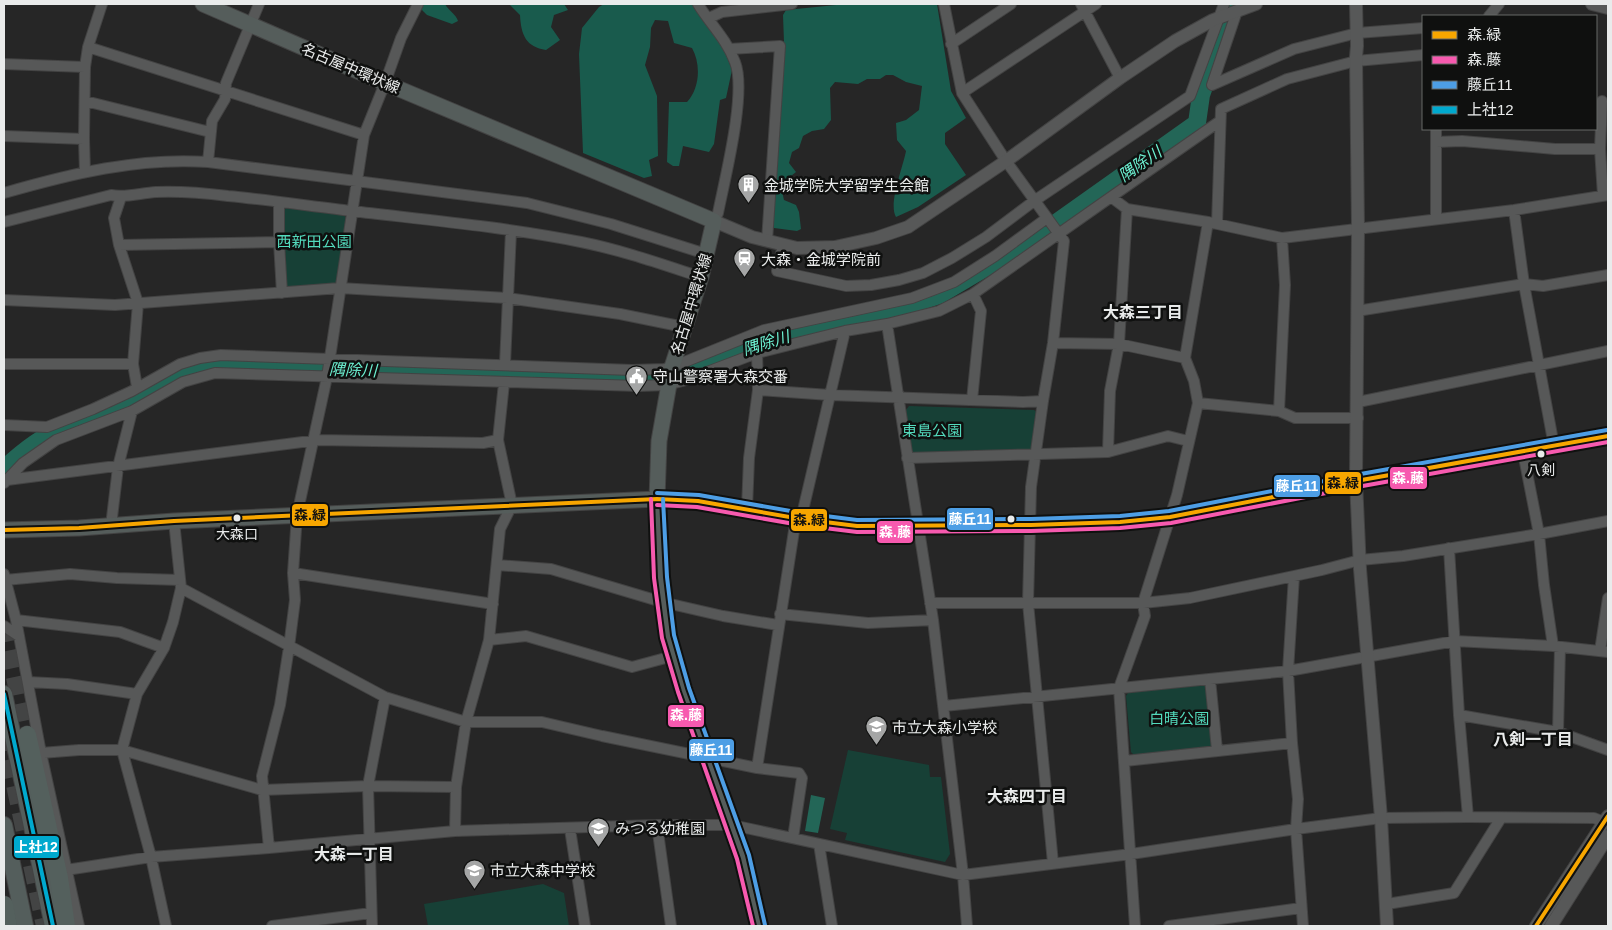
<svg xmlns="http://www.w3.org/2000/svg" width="1612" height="930" viewBox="0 0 1612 930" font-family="Arial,'Noto Sans JP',sans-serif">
	<rect width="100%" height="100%" fill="#262626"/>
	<!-- green -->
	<path fill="#174036" d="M288,207L344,215L347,219L337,281L334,284L289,288L286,285L284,210Z
		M909,406L1034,410L1038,413L1033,448L1030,450L914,454L912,451L906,410Z
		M1206,683L1213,747L1134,755L1131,752L1126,696L1128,693Z
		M848,750L929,765L930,777H941L950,854L945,862L845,840L847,833L830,829Z
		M543,884L564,893L569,926H428L424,904Z"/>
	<!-- forest -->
	<path fill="#195b4d" d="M422,4H445C448,10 456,14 458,21L452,24L427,15L421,9Z
		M509,4H564L568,10L554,15L551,27L560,40L546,50C526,47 521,35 520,15Z
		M604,4H697L720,39L732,70L726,98L720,100L714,144L709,152L683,146L679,166H673L667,162L669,102H687C700,88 701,64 692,48L674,43L668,21L655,20L651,28L650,47L645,65L657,96L658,156L649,160L652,176L644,178L583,153L579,54L581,37L582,28L599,7Z
		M846,4H937L951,91L966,118L945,133V144L966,175L918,207L896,217C888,204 903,167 906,151L897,140L896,123L906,120L919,110L922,86L906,82L893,75H886L880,79H867L858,84L835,82L830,88L831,120L824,129L812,131L803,136L799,148L792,152L789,163L796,172C784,182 780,184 784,200L796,205L799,212L801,229L797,231L774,228L771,222L784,42L783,15L786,10Z"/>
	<!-- water -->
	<path fill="#236657" d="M811,795L825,798L818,833L805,831Z"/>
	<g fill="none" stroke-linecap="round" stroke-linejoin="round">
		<!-- river -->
		<path stroke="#236657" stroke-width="18" d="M4,469C21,453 39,438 61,429C76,423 93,419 108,412C145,393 182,367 225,364L469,372L634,380L676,375L771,339L800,335L871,318L939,295L1032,240L1197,123L1201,95L1233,4"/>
		<!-- motorway-tunnel -->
		<path stroke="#434444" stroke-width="18" stroke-dasharray="18 9" stroke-linecap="butt" d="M4,624L27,735
			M4,733L45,926"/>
		<defs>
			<path id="minor" d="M698,4C710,24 726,38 735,62C747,92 725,178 718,213L714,221
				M944,4L962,93L1006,161L1064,241L1053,343L1043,401L1031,487L1028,603L1053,863
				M1081,4L1120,78
				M1237,11L1212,85L1294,49L1357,33L1423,28
				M1489,16L1499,4
				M709,18L722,12L792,4
				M951,44L1011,4
				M88,47L364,135
				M729,49L780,46L767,241
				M4,64L85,67
				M962,93L1096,4
				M85,101L210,132
				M1602,101L1600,149L1603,195
				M4,136L84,139L85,67L88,47L102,4
				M84,139L85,172
				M1436,142L1462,141L1555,149H1600
				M208,162L212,121L225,99L226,83L259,4
				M4,193C70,174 139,157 208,162L527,203L611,224L706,254
				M121,197L114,218L119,245L138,303L133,364L137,387
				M1111,197L1220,121
				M279,202V242L282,293
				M1514,210L1524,284L1554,446
				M1436,218V129
				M4,222L111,195C126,198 140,193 156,192C180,191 204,193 228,196C269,200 310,206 352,211C428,220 505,227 581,242C621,250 661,264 701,277
				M1217,224L1221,109L1287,79L1356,61L1423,55
				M119,245L279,242
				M783,245L777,271L846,286L871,285L899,280L923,273L952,258L986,237L1034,201L1190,96L1224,4
				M4,300L115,305L340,288L507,298L620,314L684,327
				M1357,311L1524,284L1543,286L1608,275
				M887,324L933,620L963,875L967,926
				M1053,343L1119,344L1185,358
				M4,364H133
				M505,364L511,231
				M758,390L830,395L1023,402L1043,401
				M972,400L981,311L973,294
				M1358,402L1608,351
				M1198,403L1279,411L1295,418H1358
				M1279,411L1285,285L1282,238
				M4,425L47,427L93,409L132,391L180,364L200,358L221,355L632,370L664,369L672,367L764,330L912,298L954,282L995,256L1047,218
				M1108,452L1110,391L1119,344L1127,209
				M1523,452L1539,534L1544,585L1553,646
				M907,458L1108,452L1168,436L1188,441
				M7,480L318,440L483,443L498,440
				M4,483L23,463L56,440L132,411L183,382L215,373L639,386L667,385L686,380L757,353L845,331L887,324L939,311L973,294L1111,197L1127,209L1208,222L1282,238L1514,210L1608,195
				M747,509L749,458L758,390L757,353
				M801,519L845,331
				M111,526L118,467L132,411
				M1449,548L1459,715L1468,817
				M497,565L551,569L662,602L723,616L778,625
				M293,573L493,604
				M4,574L16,620L41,753L79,926
				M1294,576L1288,671L1292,743L1298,799L1296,829L1303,926
				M5,580L70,574L117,578L180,580
				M181,588L385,697L466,722H542L602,736L757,768L796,518
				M930,603H1143L1190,598L1322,570L1360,560L1403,556L1539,534L1608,521
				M780,614L868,623L933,620
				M16,620L120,632L164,648
				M4,626L19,636
				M489,640L526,636L632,667L673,656
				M1600,651L1608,598
				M1210,679L1217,750
				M28,682L67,684L137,694
				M944,706L1288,671L1455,641L1553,646L1608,652
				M1459,715L1558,732L1608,750
				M1558,732L1560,647
				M41,753L79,750H122L262,790L368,786L456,787
				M1125,761L1292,743
				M757,768L799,773L802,778L793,838
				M657,825L671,926
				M570,829L585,926
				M455,831L456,787L466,722L489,640L500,529L512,505L498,440L504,383
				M819,844L832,926
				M269,848L262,776L280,705L289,647L295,600L293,573L297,515L327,377L364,135L385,83L401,38L418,4
				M66,870L151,857L269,848L455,831L657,825H732L963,875L1131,854L1296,829L1381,818L1468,817L1594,818L1604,822
				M1387,904L1454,893L1501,818
				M166,926L151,857L122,750L137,694L164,648L173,622L181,588L174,521
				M272,926L371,913
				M372,926L368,786L385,697
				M1135,926L1119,688L1145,616L1143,603L1177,495L1198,403L1194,381L1185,358L1208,222
				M1169,926L1301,908"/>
			<path id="tertiary" d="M1356,4L1357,46L1356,57L1358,230L1356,481L1360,569L1381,818L1387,926
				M1592,4L1608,8
				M714,221L752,237L797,248L835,247L876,238L908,227L1006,161L1120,78L1175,41L1213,20L1256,4
				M1536,926L1608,816
				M1551,926L1608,836"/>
			<path id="primary" d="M203,4L385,83L714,221L701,277L672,367L659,441L657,499L662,602L673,656L732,825L753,894L759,926
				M4,530L79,528L174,521L657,499L698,501L801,519L857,526L1031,525L1120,522L1170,517L1356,481L1608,436"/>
			<path id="trunk" d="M4,694L53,926
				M4,825L25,926"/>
			<path id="motorway" d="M27,735L59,878L66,926
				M4,905L8,926"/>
		</defs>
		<!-- minor casing -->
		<use href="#minor" stroke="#434343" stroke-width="12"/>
		<!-- tertiary casing -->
		<use href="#tertiary" stroke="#434343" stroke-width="14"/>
		<!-- primary casing -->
		<use href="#primary" stroke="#434343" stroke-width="17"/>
		<!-- trunk casing -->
		<use href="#trunk" stroke="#434343" stroke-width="18"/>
		<!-- motorway casing -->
		<use href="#motorway" stroke="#434343" stroke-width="19"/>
		<!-- minor -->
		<use href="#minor" stroke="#575858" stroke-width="10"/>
		<!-- tertiary -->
		<use href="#tertiary" stroke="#575858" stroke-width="12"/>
		<!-- primary -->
		<use href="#primary" stroke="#555d5b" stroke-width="15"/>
		<!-- trunk -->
		<use href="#trunk" stroke="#545e5c" stroke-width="16"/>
		<!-- motorway -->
		<use href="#motorway" stroke="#54605d" stroke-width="18"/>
		<defs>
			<path id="bus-1" d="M4,530L79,528L174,521L657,499L698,501L801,519L857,526L1031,525L1120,522L1170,517L1356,481L1608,436
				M1536,926L1608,816"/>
			<path id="bus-2" d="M651,499L654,578L662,638L678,692L737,859L753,926
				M657,505L697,507L800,525L857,532L1031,531L1120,528L1171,523L1357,487L1608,442"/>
			<path id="bus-3" d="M657,493L699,495L802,513L857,520L1031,519L1120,516L1169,511L1355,475L1607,430
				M663,499L667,577L674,635L689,688L749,855L765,925"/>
			<path id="bus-4" d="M4,694L53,926"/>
		</defs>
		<!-- bus-1 casing -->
		<use href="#bus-1" stroke="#0f100f" stroke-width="8"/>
		<!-- bus-2 casing -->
		<use href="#bus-2" stroke="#0f100f" stroke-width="8"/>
		<!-- bus-3 casing -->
		<use href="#bus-3" stroke="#0f100f" stroke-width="8"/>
		<!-- bus-4 casing -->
		<use href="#bus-4" stroke="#0f100f" stroke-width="8"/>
		<!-- bus-1 -->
		<use href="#bus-1" stroke="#f7a600" stroke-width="4"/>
		<!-- bus-2 -->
		<use href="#bus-2" stroke="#f75aaf" stroke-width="4"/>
		<!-- bus-3 -->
		<use href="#bus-3" stroke="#4d9ee5" stroke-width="4"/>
		<!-- bus-4 -->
		<use href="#bus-4" stroke="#00a9ce" stroke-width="4"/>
	</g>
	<!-- icons -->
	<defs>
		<symbol id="building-pin" viewBox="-11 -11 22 30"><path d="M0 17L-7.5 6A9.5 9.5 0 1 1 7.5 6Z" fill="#a5a6a6" stroke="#0f100f"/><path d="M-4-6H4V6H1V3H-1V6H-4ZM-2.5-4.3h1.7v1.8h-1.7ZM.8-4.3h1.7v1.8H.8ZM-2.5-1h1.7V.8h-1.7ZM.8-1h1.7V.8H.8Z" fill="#fff"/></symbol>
		<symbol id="station-pin" viewBox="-11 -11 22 30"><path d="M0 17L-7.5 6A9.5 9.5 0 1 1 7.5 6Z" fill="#a5a6a6" stroke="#0f100f"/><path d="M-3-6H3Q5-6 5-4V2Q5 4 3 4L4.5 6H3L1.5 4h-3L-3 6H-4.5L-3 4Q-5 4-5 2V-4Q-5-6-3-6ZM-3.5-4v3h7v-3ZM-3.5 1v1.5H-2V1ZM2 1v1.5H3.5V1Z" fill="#fff"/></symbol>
		<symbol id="civic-pin" viewBox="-11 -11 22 30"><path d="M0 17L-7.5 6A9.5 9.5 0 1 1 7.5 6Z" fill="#a5a6a6" stroke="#0f100f"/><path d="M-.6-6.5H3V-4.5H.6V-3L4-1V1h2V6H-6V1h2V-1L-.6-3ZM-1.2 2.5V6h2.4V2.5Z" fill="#fff"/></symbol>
		<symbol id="school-pin" viewBox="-11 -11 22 30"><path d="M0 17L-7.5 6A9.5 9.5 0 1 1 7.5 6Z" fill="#a5a6a6" stroke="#0f100f"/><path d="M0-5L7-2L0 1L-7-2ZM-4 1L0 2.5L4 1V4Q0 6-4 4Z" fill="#fff"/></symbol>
	</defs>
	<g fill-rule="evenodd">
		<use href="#building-pin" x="736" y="172" width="25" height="34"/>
		<use href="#station-pin" x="732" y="246" width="25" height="34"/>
		<use href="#civic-pin" x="624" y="364" width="25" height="34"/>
		<use href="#school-pin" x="864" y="714" width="25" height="34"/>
		<use href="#school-pin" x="586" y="816" width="25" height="34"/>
		<use href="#school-pin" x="462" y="858" width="25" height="34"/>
	</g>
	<!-- markers -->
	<g fill="#e9ebeb" stroke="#0f100f" stroke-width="2">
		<circle cx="1541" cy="454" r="4.5"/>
		<circle cx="237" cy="518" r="4.5"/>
		<circle cx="1011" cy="519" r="4.5"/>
	</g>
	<g text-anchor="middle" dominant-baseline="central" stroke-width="5" stroke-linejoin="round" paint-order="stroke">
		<!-- bus labels -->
		<g font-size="14" fill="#e9ebeb" stroke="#0f100f">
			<text x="1541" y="470">八剣</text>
			<text x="237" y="534">大森口</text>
		</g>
		<!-- street labels -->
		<g font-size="15" fill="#e9ebeb" stroke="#0f100f">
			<text transform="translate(351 68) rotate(23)">名古屋中環状線</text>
			<text transform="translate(691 304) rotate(-73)">名古屋中環状線</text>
		</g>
		<!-- poi labels -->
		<g font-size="15" fill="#e9ebeb" stroke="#0f100f" text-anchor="start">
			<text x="764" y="185">金城学院大学留学生会館</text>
			<text x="761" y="259">大森・金城学院前</text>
			<text x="653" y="376">守山警察署大森交番</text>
			<text x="892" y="727">市立大森小学校</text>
			<text x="615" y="828">みつる幼稚園</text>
			<text x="490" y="870">市立大森中学校</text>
		</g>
		<!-- park labels -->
		<g font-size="15" fill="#53dabc" stroke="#0f100f">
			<text x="314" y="241">西新田公園</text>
			<text x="932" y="430">東島公園</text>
			<text x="1179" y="718">白晴公園</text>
		</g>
		<!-- water labels -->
		<g font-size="16" font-style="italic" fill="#6df1d2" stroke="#0f100f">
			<text transform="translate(1140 164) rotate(-35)">隅除川</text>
			<text transform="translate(766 343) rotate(-17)">隅除川</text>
			<text transform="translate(353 370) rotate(2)">隅除川</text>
		</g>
		<!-- neighbourhood labels -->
		<g font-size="16" font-weight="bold" fill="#e9ebeb" stroke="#0f100f">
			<text x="1143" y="312">大森三丁目</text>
			<text x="1533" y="739">八剣一丁目</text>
			<text x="1027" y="796">大森四丁目</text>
			<text x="354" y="854">大森一丁目</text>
		</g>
	</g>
	<g stroke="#0f100f" stroke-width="2">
		<rect x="1389" y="466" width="39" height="24" rx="5" fill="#f75aaf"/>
		<rect x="1324" y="471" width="38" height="24" rx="5" fill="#f7a600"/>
		<rect x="1273" y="474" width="48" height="24" rx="5" fill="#4d9ee5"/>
		<rect x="291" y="503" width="38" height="24" rx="5" fill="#f7a600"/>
		<rect x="946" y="507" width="48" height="24" rx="5" fill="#4d9ee5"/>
		<rect x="790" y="508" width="38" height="24" rx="5" fill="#f7a600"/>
		<rect x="876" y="520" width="38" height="24" rx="5" fill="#f75aaf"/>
		<rect x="667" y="704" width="38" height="24" rx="5" fill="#f75aaf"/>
		<rect x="688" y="738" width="47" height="24" rx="5" fill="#4d9ee5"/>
		<rect x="13" y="835" width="47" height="24" rx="5" fill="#00a9ce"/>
	</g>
	<g font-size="14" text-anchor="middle" font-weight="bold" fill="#fff">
		<text x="1408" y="483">森.藤</text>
		<text x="1297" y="491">藤丘11</text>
		<text x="970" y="524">藤丘11</text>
		<text x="895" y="537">森.藤</text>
		<text x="686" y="720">森.藤</text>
		<text x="711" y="755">藤丘11</text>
		<text x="36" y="852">上社12</text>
	</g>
	<g font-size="14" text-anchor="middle" font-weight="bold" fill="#111">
		<text x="1343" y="488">森.緑</text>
		<text x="310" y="520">森.緑</text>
		<text x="809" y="525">森.緑</text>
	</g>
	<!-- border -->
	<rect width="1612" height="930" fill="none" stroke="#e9ebeb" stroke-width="10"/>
	<!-- legend -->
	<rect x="1422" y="15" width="175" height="115" fill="#0f100f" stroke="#666867"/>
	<rect x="1432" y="31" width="25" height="8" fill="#f7a600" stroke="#666867"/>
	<text x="1467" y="40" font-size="15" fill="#e9ebeb">森.緑</text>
	<rect x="1432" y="56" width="25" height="8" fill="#f75aaf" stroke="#666867"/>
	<text x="1467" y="65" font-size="15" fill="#e9ebeb">森.藤</text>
	<rect x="1432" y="81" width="25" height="8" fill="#4d9ee5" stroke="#666867"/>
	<text x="1467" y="90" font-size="15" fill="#e9ebeb">藤丘11</text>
	<rect x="1432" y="106" width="25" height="8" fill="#00a9ce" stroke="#666867"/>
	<text x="1467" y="115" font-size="15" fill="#e9ebeb">上社12</text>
</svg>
